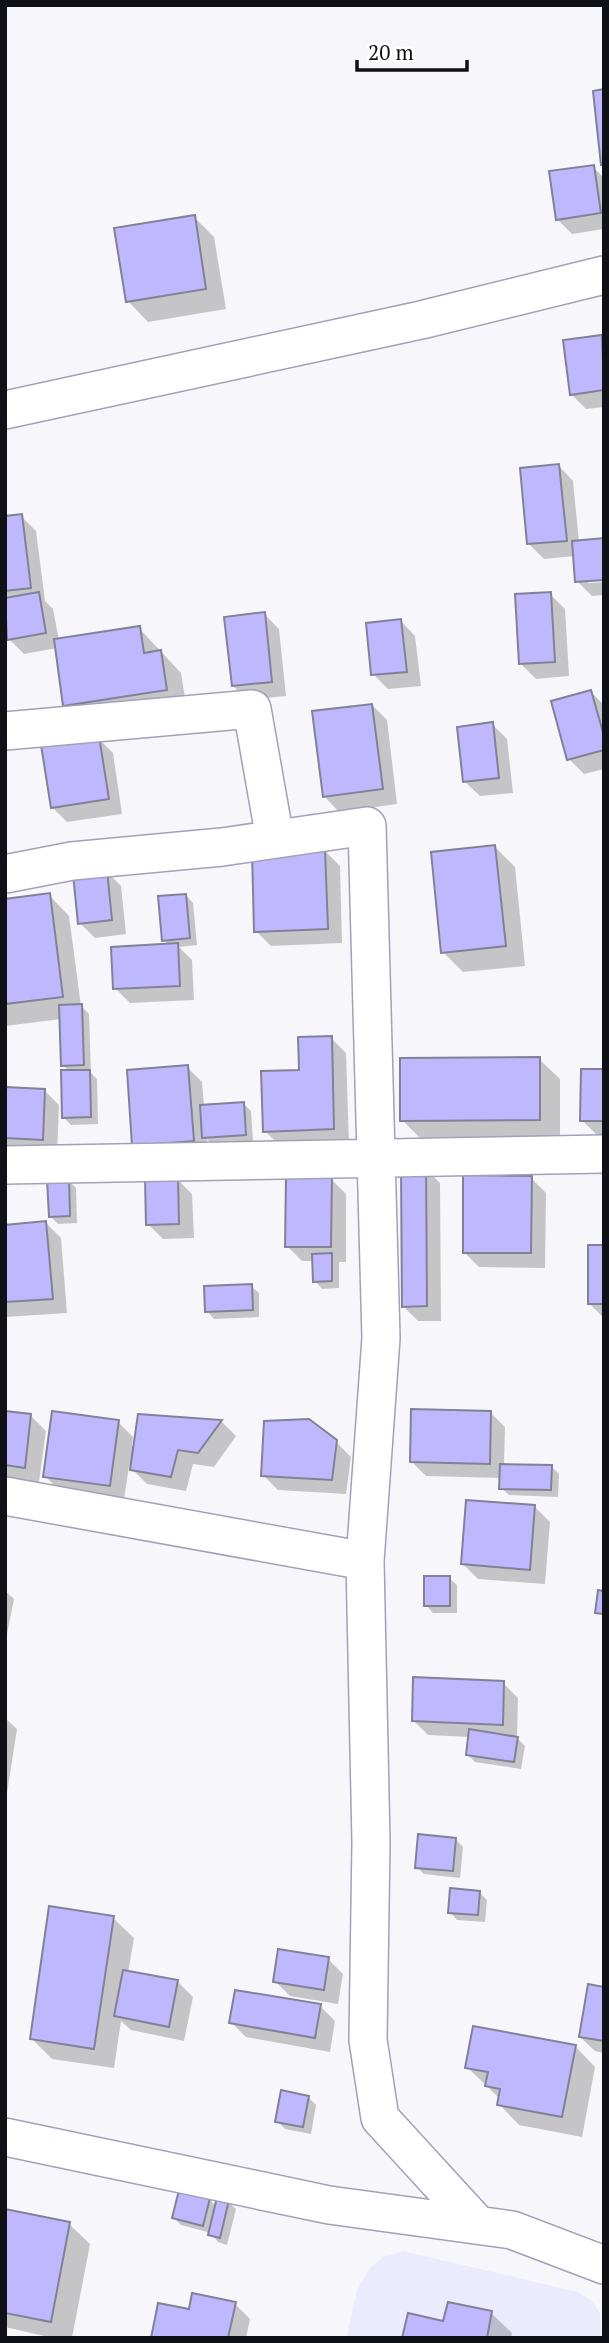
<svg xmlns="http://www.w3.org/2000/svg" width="609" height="2343" viewBox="0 0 609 2343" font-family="'PT Serif',serif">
	<rect width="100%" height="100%" fill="#f7f7fb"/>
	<!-- built -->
	<path fill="#ecebfe" d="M403,2251L578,2292L592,2301L600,2313L602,2338H346L358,2287L370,2268L383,2257Z"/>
	<!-- shadow -->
	<path fill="#0003" d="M593,167L604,178V229L572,234L557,219Z
		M194,217L214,237L226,309L148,322L128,301Z
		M602,337L604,339V407L586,409L571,394Z
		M559,466L573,481L579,542L588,583L604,582V595L592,596L577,581L575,556L544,559L529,544Z
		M21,516L36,531L45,601L53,609L59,640L139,628L181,673L187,710L85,725L65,705L57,648L24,654L9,639L5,619V518Z
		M550,594L565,609L569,676L536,679L521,664Z
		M264,614L279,629L286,696L248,700L233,686Z
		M401,621L415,636L421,686L388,689L373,674Z
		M590,691L604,705V769L584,774L569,759Z
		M372,705L387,720L397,804L339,812L325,797Z
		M492,724L507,739L513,793L480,796L465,782Z
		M98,738L113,753L122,814L67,822L52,807Z
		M495,847L515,867L525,966L463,972L443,952Z
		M325,851L340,866L342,943L271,946L256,931Z
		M106,871L121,886L126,934L95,938L80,923Z
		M49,895L69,916L81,1006L89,1014L91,1073L97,1079L98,1124L71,1125L63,1117L70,1072L63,1065L61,1019L5,1026V901Z
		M186,895L193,903L197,945L179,947L192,960L194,1000L130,1003L115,988L169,946L164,940Z
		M331,1038L346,1053L349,1144L280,1146L265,1131L300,1072Z
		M539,1059L560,1079V1140L423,1141L402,1120Z
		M187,1067L202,1082L204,1106L243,1103L251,1111L253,1142L212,1144L207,1139L208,1155L149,1160Z
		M604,1071V1135H597L582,1120Z
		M5,1089L44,1090L59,1105L57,1154L5,1152Z
		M425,1168L440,1183L441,1321H418L403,1306Z
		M531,1178L546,1193L545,1268L479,1267L464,1252Z
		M177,1179L192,1194L194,1238L163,1239L148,1224Z
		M331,1179L346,1194V1262H339V1288L322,1289L315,1281L314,1261H302L287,1246Z
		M68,1180L76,1188L77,1223L58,1224L50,1216Z
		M46,1223L61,1238L67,1313L6,1317L5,1226Z
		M604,1247V1318L590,1304Z
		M251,1286L259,1293V1317L214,1319L207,1311Z
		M5,1413L31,1416L46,1431L39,1482L9,1478L5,1475Z
		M491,1413L505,1427L504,1465L552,1467L559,1474L558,1497L509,1495L501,1488V1478L426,1476L411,1461Z
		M140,1416L222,1422L236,1436L214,1467L193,1464L186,1491L147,1484L129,1466L124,1500L60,1491L45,1476L118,1422L133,1437L132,1446L135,1447Z
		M336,1442L351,1457L346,1494L278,1490L263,1475Z
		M535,1507L550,1522L545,1584L478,1579L463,1564Z
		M449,1578L457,1585V1613H433L426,1605Z
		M5,1591L14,1599L5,1644Z
		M503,1683L518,1698L517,1738L525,1746L521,1769L475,1762L467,1754L470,1737L428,1735L413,1720Z
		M5,1718L17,1729L7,1793H5Z
		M455,1839L463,1847L460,1878L424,1874L417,1867Z
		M479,1892L487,1900L485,1922L457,1920L450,1912Z
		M113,1918L134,1938L128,1973L178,1982L193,1997L184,2041L131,2030L121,2021L114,2068L52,2059L32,2039Z
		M328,1959L343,1974L338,2004L290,1996L275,1981Z
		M604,1988V2053L595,2051L580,2037Z
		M320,2006L335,2021L330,2052L246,2037L231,2022Z
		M575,2046L595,2067L582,2137L519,2125L499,2104L500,2099L467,2067Z
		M309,2098L316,2105L311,2134L285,2129L277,2121Z
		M209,2199L217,2207L228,2202L236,2209L227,2245L218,2242L211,2233L181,2225L173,2217Z
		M5,2211L69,2224L90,2244L72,2338H53L5,2327Z
		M235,2304L250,2319L246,2338H153L190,2311Z
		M491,2313L512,2333L511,2338H404L445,2323Z"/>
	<!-- building -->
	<path fill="#bfb8ff" stroke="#828196" stroke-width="2" d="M604,89V165H601L593,91Z
		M594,165L601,213L556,220L549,171Z
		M195,215L206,289L126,302L114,228Z
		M602,335L604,390L570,395L563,340Z
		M559,464L567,541L527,544L520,468Z
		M22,514L31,588L5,591V516Z
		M604,538V580L575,582L572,541Z
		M39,592L46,633L7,640L5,598Z
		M551,592L555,662L519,664L515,594Z
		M265,612L272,682L232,686L224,617Z
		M401,619L407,672L371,675L366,623Z
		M140,626L144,653L161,650L167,690L63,706L54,639Z
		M591,690L604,736V750L567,760L551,701Z
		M372,704L383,789L323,797L312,711Z
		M493,722L499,778L463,782L457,727Z
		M99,736L109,799L51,808L41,745Z
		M495,845L506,946L441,953L431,852Z
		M325,849L328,929L254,932L252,851Z
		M107,870L112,920L78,924L73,874Z
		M50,893L63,997L5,1004V899Z
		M186,894L190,938L162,941L158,896Z
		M178,943L180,986L113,989L111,947Z
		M82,1004L84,1065L61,1066L59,1005Z
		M332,1036L334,1129L263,1132L261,1071L299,1070L298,1037Z
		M540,1057V1120L400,1121V1058Z
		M188,1065L194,1141L132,1146L127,1070Z
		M581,1069H604V1121H580Z
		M61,1070H90L91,1117L62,1118Z
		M5,1087L45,1089L43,1140L5,1138Z
		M244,1102L246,1135L202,1138L200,1105Z
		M401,1166H426L427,1306L402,1307Z
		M463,1175L532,1176L531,1253H463Z
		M178,1177L179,1224L146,1225L145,1178Z
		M286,1177H332L331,1247H285Z
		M69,1178L70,1216L49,1217L47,1179Z
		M46,1221L53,1299L5,1302V1225Z
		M588,1245H604V1304H588Z
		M332,1253V1281L313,1282L312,1254Z
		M252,1284L253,1310L205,1312L204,1286Z
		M411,1409L491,1411L490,1464L410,1462Z
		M5,1411L31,1414L25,1468L5,1465Z
		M52,1411L119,1420L110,1486L43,1477Z
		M138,1414L222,1420L198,1453L178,1450L171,1477L130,1470Z
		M309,1419L337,1440L332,1480L261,1476L264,1421Z
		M500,1464L552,1465L551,1490L499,1489Z
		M466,1500L535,1505L530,1570L461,1564Z
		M424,1576H450V1606H424Z
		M598,1590L604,1591V1614L595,1613Z
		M413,1677L504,1681L503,1725L412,1721Z
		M469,1729L518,1737L514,1762L466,1755Z
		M418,1834L456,1838L453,1871L415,1868Z
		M450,1888L480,1891L478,1915L448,1913Z
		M49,1906L114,1916L94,2049L30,2039Z
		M278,1949L329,1957L324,1990L273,1982Z
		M123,1970L178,1980L169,2027L114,2016Z
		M588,1984L604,1987V2041L579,2037Z
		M235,1990L321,2004L315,2038L229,2023Z
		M473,2026L576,2045L562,2117L497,2105L500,2089L485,2086L488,2072L465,2068Z
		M281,2090L309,2096L303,2127L275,2122Z
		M179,2190L210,2198L203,2226L172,2218Z
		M217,2197L229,2200L220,2238L208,2235Z
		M5,2209L70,2222L51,2322L5,2313Z
		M192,2293L236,2302L228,2338H151L158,2303L189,2309Z
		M448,2302L492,2311L487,2338H402L408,2313L443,2321Z"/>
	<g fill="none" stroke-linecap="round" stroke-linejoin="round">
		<defs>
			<path id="minor" d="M5,410L421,320L604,275
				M5,731L252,709L275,839
				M5,874L72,861L222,847L367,826L381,1338L365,1561L371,1842L368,2040L380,2118L478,2225
				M5,1165L604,1154
				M5,1496L365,1561
				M5,2137L329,2205L512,2230L604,2265"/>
		</defs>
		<!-- minor casing -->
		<use href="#minor" stroke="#a2a1b7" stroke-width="40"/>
		<!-- minor -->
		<use href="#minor" stroke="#fff" stroke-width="37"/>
	</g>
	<!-- border -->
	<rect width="609" height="2343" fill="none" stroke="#101017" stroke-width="14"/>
	<!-- scale -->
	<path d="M357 60v10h110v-10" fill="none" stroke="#101017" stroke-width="3.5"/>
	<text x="368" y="60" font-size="21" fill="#101017" stroke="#ffffff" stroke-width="5" paint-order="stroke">20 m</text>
</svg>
